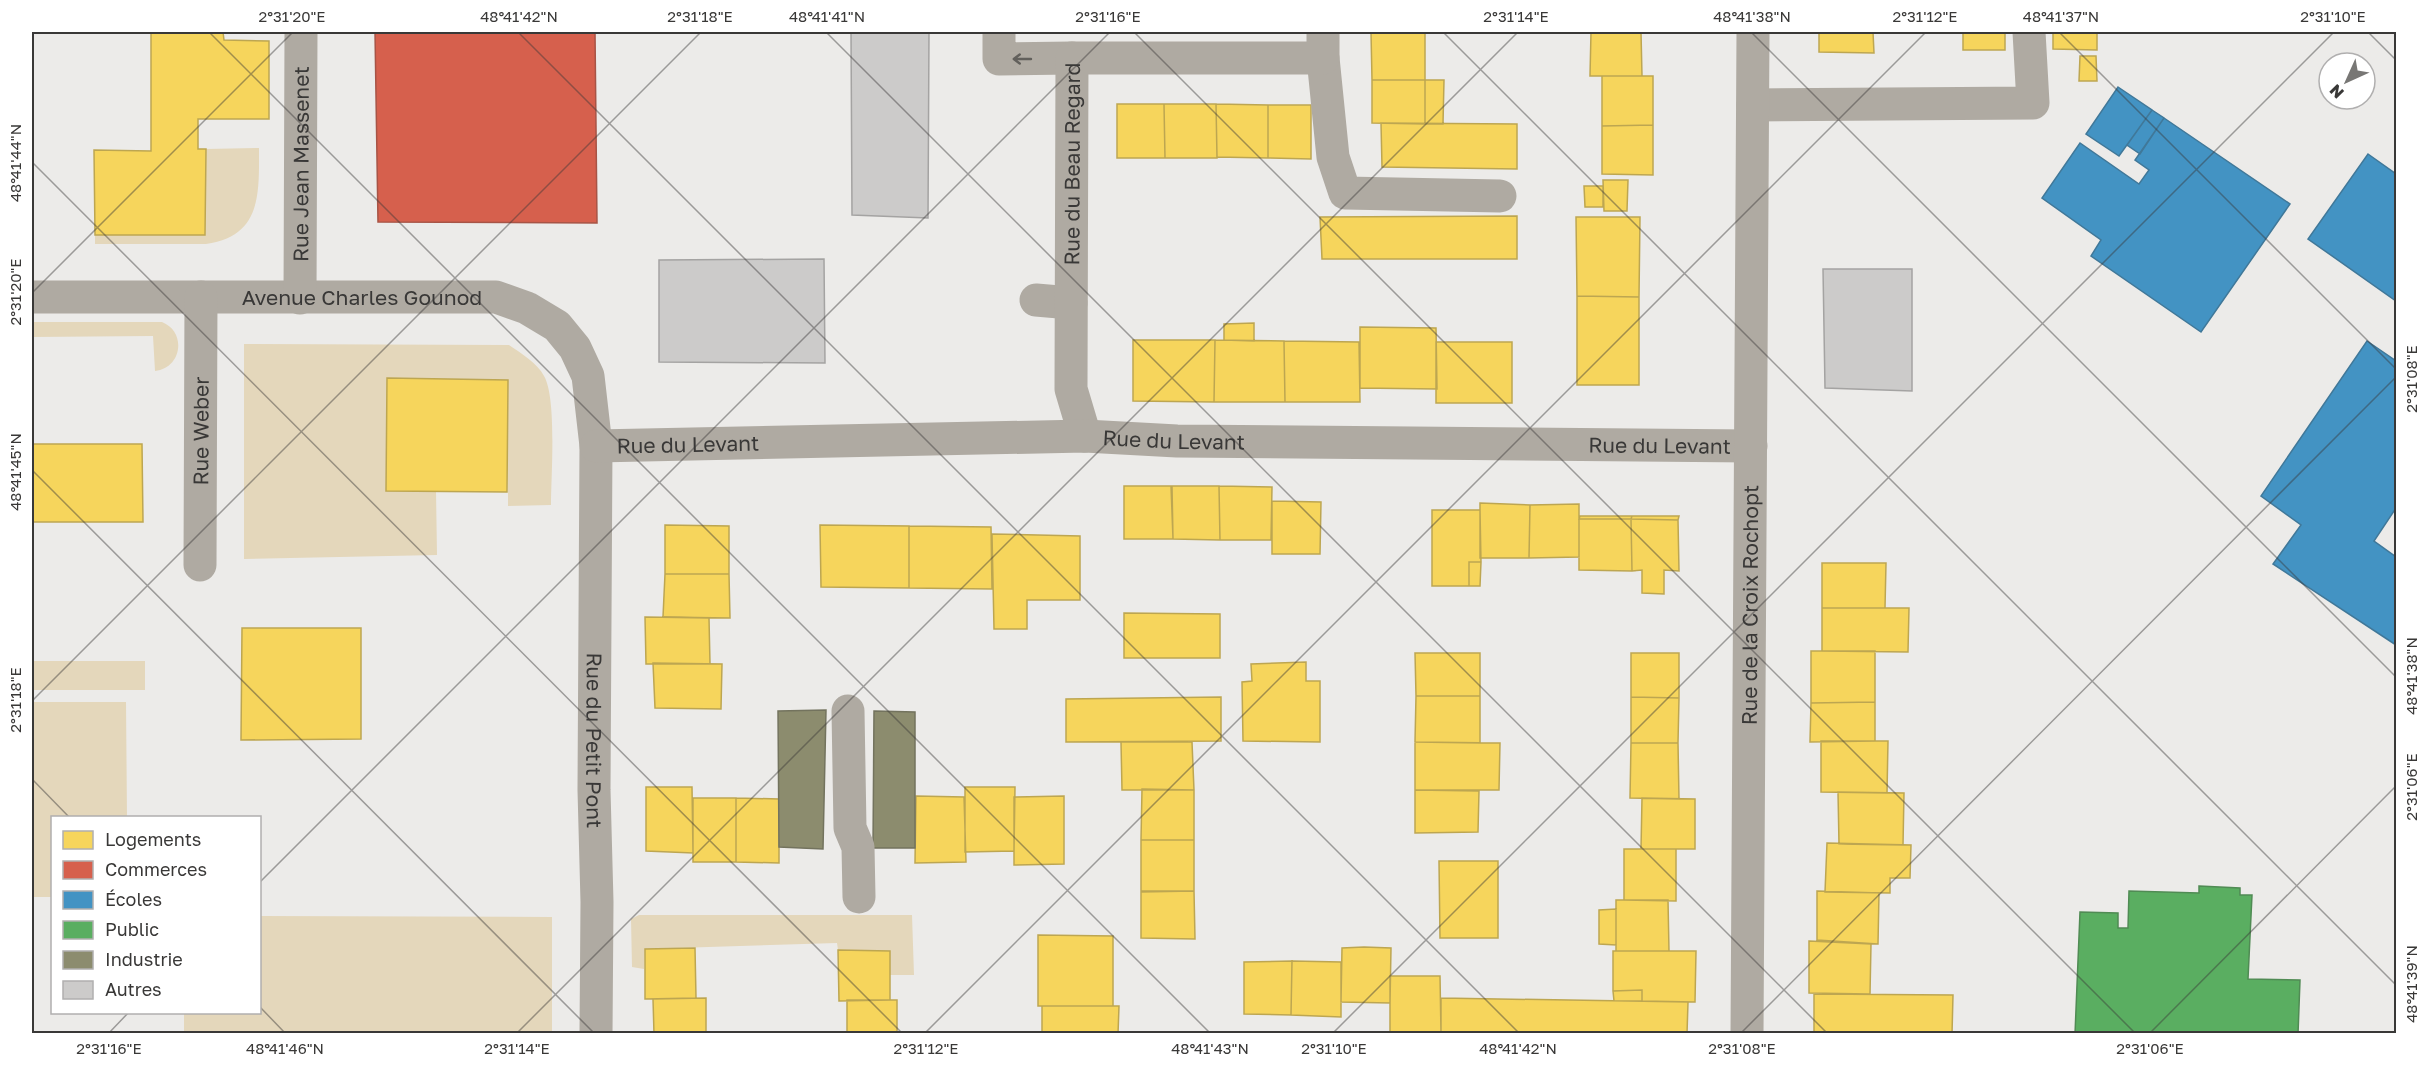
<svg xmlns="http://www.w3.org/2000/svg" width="2428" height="1065" viewBox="0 0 2428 1065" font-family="'Golos Text',sans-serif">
	<rect width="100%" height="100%" fill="#ecebe9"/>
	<!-- green -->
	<path fill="#e4d7bb" d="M259,148C259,193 262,236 206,244H95V235L206,149Z
		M32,322H162C187,332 182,368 155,371L153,336L32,337Z
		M244,344L509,345C521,353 538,364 544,376C557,398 551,476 551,505L508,506V380L387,378L386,491H436L437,555L244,559Z
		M32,661H145V690H32Z
		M32,702H126L127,817L52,818V897H32Z
		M639,915H912L914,975H890V951L838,950L837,943L645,949L644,969L632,967L631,919Z
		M260,916L552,917V1033H184V1013L260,1012Z"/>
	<!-- homes -->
	<path fill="#f6d55c" stroke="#bda651" stroke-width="1.5" d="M151,32H223L224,40L269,41V119H198V149H206L205,235H95L94,150L151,151Z
		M1371,32H1425V80H1372Z
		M1591,32H1641L1642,76H1590Z
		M1819,32H1873L1874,53L1819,52Z
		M1963,32H2005V50H1963Z
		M2053,32H2097V50L2053,49Z
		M2080,56H2096L2097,81H2079Z
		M1602,76H1653V125L1602,126Z
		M1372,80H1425V124L1372,123Z
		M1425,80H1444L1443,124H1425Z
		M1117,104H1164L1165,158H1117Z
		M1164,104H1216L1217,158H1165Z
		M1216,104L1268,105V158L1217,157Z
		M1268,105H1311V159L1268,158Z
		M1381,123L1517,124V169L1382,167Z
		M1653,125V175L1602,174V126Z
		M1603,180H1628L1627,211H1604Z
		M1584,186H1603V207H1585Z
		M1517,216V259H1322L1320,217Z
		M1576,217H1640L1639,297L1577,296Z
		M1577,296L1639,297V385H1577Z
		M1254,323V341L1224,340V324Z
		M1360,327L1436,328L1437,389L1360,388Z
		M1133,340H1215L1214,402L1133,401Z
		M1215,340L1284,341L1285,402H1214Z
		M1284,341L1359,342L1360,402H1285Z
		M1436,342H1512V403H1436Z
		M387,378L508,380L507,492L386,491Z
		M32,444H142L143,522H32Z
		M1124,486H1171L1173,539H1124Z
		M1172,486H1219L1220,540L1173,539Z
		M1219,486L1272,487L1271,540H1220Z
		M1272,501L1321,502L1320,554H1272Z
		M1480,503L1530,505L1529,558H1480Z
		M1579,504V557L1529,558L1530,505Z
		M1432,510H1480L1481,562H1469V586H1432Z
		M1580,516H1632L1631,519H1579Z
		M1632,516H1679L1678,520L1631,519Z
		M1579,519H1631L1632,571L1579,570Z
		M1631,519L1678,520L1679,571L1664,570V594L1642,593V570L1632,571Z
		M665,525L729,526V574H665Z
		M820,525L909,526V588L821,587Z
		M909,526L991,527L992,589L909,588Z
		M992,534L1080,536V600H1027V629H994Z
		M1469,562H1481L1480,586H1469Z
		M1822,563H1886L1885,608H1822Z
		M665,574H729L730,618L663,617Z
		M1822,608H1909L1908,652L1822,651Z
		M1124,613L1220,614V658H1124Z
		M645,617L709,618L710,664H646Z
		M242,628H361V739L241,740Z
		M1811,651H1875V702L1811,703Z
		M1415,653H1480V696H1416Z
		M1631,653H1679V698L1631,697Z
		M1306,662V681H1320V742L1243,741L1242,682L1252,681L1251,664Z
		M653,663L722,664L721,709L655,708Z
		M1416,696H1480V743L1415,742Z
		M1221,697V741L1066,742V699Z
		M1631,697L1679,698L1678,743H1631Z
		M1875,702V741L1810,742L1811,703Z
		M1821,741H1888L1887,793L1821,792Z
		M1121,742H1192L1194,790H1122Z
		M1415,742L1500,743L1499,790H1415Z
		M1631,743H1678L1679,799L1630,798Z
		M646,787H692L693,853L646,851Z
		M965,787H1015L1014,851L965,852Z
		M1142,789L1194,790V840H1141Z
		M1415,790L1479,791L1478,832L1415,833Z
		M1838,792L1904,793L1903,845L1839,844Z
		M916,796L964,797L966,862L915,863Z
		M1064,796V864L1014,865V797Z
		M693,798H736V862H693Z
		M736,798L779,799V863L736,862Z
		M1642,798L1695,799V849H1641Z
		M1141,840H1194V891L1141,892Z
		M1827,843L1911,845L1910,878H1890V893L1825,892Z
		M1624,849H1676V901L1624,900Z
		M1439,861H1498V938H1440Z
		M1141,891H1194L1195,939L1141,938Z
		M1817,891L1879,893L1878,944L1817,940Z
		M1616,900H1668L1669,951H1616Z
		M1616,909V945L1599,944V910Z
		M1038,935L1113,936V1006H1038Z
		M1809,941L1871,944L1870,994L1809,993Z
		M1364,947L1391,948L1390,1003L1341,1002L1342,948Z
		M695,948L696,998L645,999V949Z
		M838,950L890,951V1000L839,1001Z
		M1613,951H1696L1695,1002L1642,1001V990L1613,991Z
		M1292,961L1291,1015L1244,1014V962Z
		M1292,961L1341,962V1017L1291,1015Z
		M1390,976H1440L1441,1034H1390Z
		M1642,990V1001H1614L1613,991Z
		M1814,994L1953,995L1952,1034H1814Z
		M706,998V1034H654L653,999Z
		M1441,998L1688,1002L1687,1034H1441Z
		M847,1000H897V1034H847Z
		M1042,1006H1119L1118,1034H1042Z"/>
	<!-- shops -->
	<path fill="#d6604d" stroke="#a75446" stroke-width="1.5" d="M375,32H595L597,223L378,222Z"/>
	<!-- schools -->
	<path fill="#4393c3" stroke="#407899" stroke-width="1.5" d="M2118,87L2152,110L2119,156L2086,134Z
		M2152,110L2164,118L2140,154L2127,145Z
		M2164,118L2290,204L2201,332L2091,256L2101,240L2042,198L2080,143L2139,184L2149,170L2135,160Z
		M2368,154L2396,174V301L2308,239Z
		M2367,341L2396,361V508L2374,541L2396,557V645L2273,564L2301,525L2261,496Z"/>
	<!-- public -->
	<path fill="#5aae61" stroke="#508b54" stroke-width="1.5" d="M2199,886L2240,888V895H2252L2248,979L2300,980L2298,1034H2075L2080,912L2118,913V928H2128L2129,891L2199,893Z"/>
	<!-- industry -->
	<path fill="#8c8c6e" stroke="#73735e" stroke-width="1.5" d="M826,710L823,849L779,847L778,711Z
		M874,711L915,712V848H873Z"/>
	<!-- building -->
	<path fill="#cccbca" stroke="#a4a3a2" stroke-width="1.5" d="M851,32H929L928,218L852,215Z
		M824,259L825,363L659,362V260Z
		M1823,269H1912V391L1825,388Z"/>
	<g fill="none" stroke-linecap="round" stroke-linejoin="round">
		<!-- minor -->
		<g stroke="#afaaa2" stroke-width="33">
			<path d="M999,32V59L1072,58"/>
			<path d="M1323,58L1333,157L1345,193L1500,196"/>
			<path d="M1753,105L2033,103L2029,32"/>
			<path id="s1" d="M32,297H496L527,308L557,326L575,348L588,376L596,446L594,790L597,902L596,1034"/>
			<path id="s2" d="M300,298L301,32"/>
			<path d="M1036,300L1071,303"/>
			<path id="s3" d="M1085,436L1071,389L1072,58H1323V32"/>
			<path id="s4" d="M596,446L1085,436L1177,441L1751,446"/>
			<path id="s5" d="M200,565L201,297"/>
			<path d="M848,711L850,828L858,847L859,897"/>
			<path id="s6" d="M1747,1034L1753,32"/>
		</g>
	</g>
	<!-- one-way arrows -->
	<defs><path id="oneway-shaft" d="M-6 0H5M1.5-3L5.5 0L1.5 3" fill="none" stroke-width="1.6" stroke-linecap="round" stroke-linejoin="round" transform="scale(1.5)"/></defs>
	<use stroke="#62605c" href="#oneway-shaft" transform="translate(1022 59) rotate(180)"/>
	<!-- ticks -->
	<path fill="none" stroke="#393837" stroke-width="1.5" stroke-opacity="0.45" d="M209,32L1211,1034M518,32L1520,1034M826,32L1828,1034M1134,32L2136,1034M1443,32L2396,985M1751,32L2396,677M2059,32L2396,369M2368,32L2396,60M32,162L903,1034M32,293L293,32M32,470L595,1034M32,701L701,32M32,779L70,818M260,882L1110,32M260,1007L286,1034M108,1034L129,1012M516,1034L1518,32M924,1034L1926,32M1332,1034L2334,32M1740,1034L2396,377M2149,1034L2396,786"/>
	<g text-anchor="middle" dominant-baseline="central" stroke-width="6" stroke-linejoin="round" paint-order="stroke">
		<!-- street labels -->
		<g font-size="21" fill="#393837" stroke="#fff">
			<text stroke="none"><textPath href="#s2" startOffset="134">Rue Jean Massenet</textPath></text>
			<text stroke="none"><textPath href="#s3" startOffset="274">Rue du Beau Regard</textPath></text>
			<text stroke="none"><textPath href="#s1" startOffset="330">Avenue Charles Gounod</textPath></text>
			<text stroke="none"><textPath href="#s5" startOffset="134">Rue Weber</textPath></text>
			<text stroke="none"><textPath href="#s4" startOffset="578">Rue du Levant</textPath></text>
			<text stroke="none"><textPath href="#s4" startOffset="92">Rue du Levant</textPath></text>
			<text stroke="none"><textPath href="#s4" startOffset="1064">Rue du Levant</textPath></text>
			<text stroke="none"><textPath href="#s6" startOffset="429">Rue de la Croix Rochopt</textPath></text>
			<text stroke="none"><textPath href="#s1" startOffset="956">Rue du Petit Pont</textPath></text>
		</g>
	</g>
	<!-- border -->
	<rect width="2428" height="1065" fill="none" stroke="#ffffff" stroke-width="66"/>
	<!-- legend -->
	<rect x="51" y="816" width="210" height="198" fill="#ffffff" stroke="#b0afaf" stroke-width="1.5"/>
	<rect x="63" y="831" width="30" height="18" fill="#f6d55c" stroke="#b0afaf" stroke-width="1.5"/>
	<text x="105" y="846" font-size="18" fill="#393837">Logements</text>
	<rect x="63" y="861" width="30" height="18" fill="#d6604d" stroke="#b0afaf" stroke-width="1.5"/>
	<text x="105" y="876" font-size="18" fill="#393837">Commerces</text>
	<rect x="63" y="891" width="30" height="18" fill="#4393c3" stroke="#b0afaf" stroke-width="1.5"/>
	<text x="105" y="906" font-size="18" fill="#393837">Écoles</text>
	<rect x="63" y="921" width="30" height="18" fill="#5aae61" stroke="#b0afaf" stroke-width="1.5"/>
	<text x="105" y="936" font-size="18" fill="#393837">Public</text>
	<rect x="63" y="951" width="30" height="18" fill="#8c8c6e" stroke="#b0afaf" stroke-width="1.5"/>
	<text x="105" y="966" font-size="18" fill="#393837">Industrie</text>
	<rect x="63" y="981" width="30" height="18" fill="#cccbca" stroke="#b0afaf" stroke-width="1.5"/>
	<text x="105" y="996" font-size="18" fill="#393837">Autres</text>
	<!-- north arrow -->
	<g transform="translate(2347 81) rotate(225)"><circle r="28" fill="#ffffff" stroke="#b0afaf" stroke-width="1.5"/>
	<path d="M0-4.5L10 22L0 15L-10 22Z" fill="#787775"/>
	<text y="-9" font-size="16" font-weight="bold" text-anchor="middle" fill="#393837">N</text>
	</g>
	<rect x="33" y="33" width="2362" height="999" fill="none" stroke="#393837" stroke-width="2"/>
	<g font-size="15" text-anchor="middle" fill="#393837">
		<text x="292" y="22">2°31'20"E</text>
		<text x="519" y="22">48°41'42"N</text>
		<text x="700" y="22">2°31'18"E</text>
		<text x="827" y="22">48°41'41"N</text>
		<text x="1108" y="22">2°31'16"E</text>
		<text x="1516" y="22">2°31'14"E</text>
		<text x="1752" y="22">48°41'38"N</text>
		<text x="1925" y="22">2°31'12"E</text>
		<text x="2061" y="22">48°41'37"N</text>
		<text x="2333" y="22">2°31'10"E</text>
		<text transform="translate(16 163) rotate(-90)" y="5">48°41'44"N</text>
		<text transform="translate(16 292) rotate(-90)" y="5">2°31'20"E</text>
		<text transform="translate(2412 379) rotate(-90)" y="5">2°31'08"E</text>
		<text transform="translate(16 472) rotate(-90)" y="5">48°41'45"N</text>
		<text transform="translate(2412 676) rotate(-90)" y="5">48°41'38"N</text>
		<text transform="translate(16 700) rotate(-90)" y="5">2°31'18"E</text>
		<text transform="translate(2412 787) rotate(-90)" y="5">2°31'06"E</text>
		<text transform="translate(2412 984) rotate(-90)" y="5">48°41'39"N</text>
		<text x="109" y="1054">2°31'16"E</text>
		<text x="285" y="1054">48°41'46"N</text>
		<text x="517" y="1054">2°31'14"E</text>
		<text x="926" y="1054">2°31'12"E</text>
		<text x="1210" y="1054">48°41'43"N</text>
		<text x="1334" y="1054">2°31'10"E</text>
		<text x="1518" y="1054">48°41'42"N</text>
		<text x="1742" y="1054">2°31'08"E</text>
		<text x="2150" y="1054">2°31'06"E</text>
	</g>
</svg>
